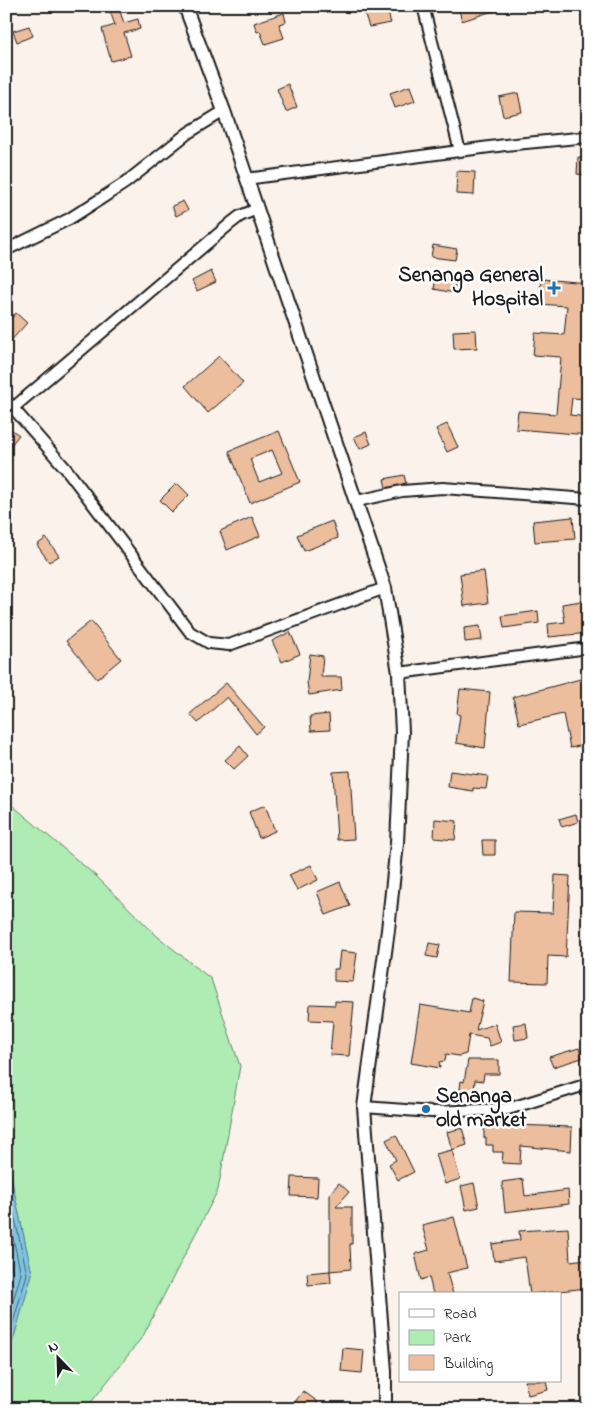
<svg xmlns="http://www.w3.org/2000/svg" width="594" height="1415" viewBox="0 0 594 1415" font-family="'Indie Flower',sans-serif">
	<rect width="100%" height="100%" fill="#fbf2eb"/>
	<filter id="ink" filterUnits="userSpaceOnUse"><feTurbulence type="fractalNoise" baseFrequency=".02" numOctaves="2"/><feDisplacementMap in="SourceGraphic" scale="10" xChannelSelector="R" yChannelSelector="G"/><feConvolveMatrix kernelMatrix="1 2 1 2 8 2 1 2 1" color-interpolation-filters="sRGB"/></filter>
	<g filter="url(#ink)">
		<!-- green -->
		<path fill="#aeecb3" stroke="#658468" d="M6,800L96,876L157,936L211,979L240,1066L218,1190L143,1336L86,1409H6V1365L32,1274L6,1154Z"/>
		<!-- water -->
		<path fill="#7fc4e0" stroke="#578192" d="M6,1154L32,1274L6,1365Z"/>
		<g fill="none" stroke-linecap="round" stroke-linejoin="round">
			<!-- shore -->
			<path stroke="#445f6a" stroke-width="1" d="M6,1178L27,1274L6,1347
				M6,1207L21,1274L6,1324
				M6,1243L13,1274L6,1297"/>
		</g>
		<!-- building -->
		<path fill="#edbe9d" stroke="#1c1c1c" fill-rule="evenodd" d="M108,6H118L124,23L138,19L140,29L124,33L131,56L111,61L102,29L115,25Z
			M362,6H386L391,23L369,27Z
			M472,6H502V8L462,21L459,10Z
			M284,13L286,22L279,24L284,38L265,44L260,31L257,32L254,23Z
			M29,26L33,36L17,42L13,31Z
			M288,84L297,107L286,112L277,89Z
			M410,86L415,101L395,108L390,93Z
			M518,93L522,112L503,116L499,97Z
			M578,157L588,158V175L577,174Z
			M457,171L475,172L474,195L456,194Z
			M183,201L188,210L176,216L172,206Z
			M433,245L457,249L455,260L431,257Z
			M211,271L216,282L197,291L192,281Z
			M436,278L456,281L454,293L434,289Z
			M541,279L588,283V312H586L584,334L588,335V399L572,398L570,415L588,417V435L516,429L518,411L556,414L561,357L533,355L535,333L564,335L567,306L539,304Z
			M16,313L27,323L6,346V324Z
			M476,330L477,348L454,349L453,331Z
			M219,356L243,383L208,413L185,386Z
			M447,424L458,447L447,452L436,429Z
			M6,426L19,435L6,451Z
			M279,431L300,482L250,503L229,451ZM272,450L282,473L259,482L250,459Z
			M366,432L371,444L360,449L354,437Z
			M404,475L406,483L386,488L384,479Z
			M177,483L189,495L172,512L160,500Z
			M252,517L260,536L227,550L220,531Z
			M573,517L575,539L535,542L533,521Z
			M332,521L338,538L304,551L297,535Z
			M46,538L59,556L49,562L37,545Z
			M484,571L488,603L464,606L460,574Z
			M588,600V633L549,637L548,624L565,622L562,604Z
			M538,611L539,623L504,628L502,616Z
			M91,621L121,659L97,679L66,641Z
			M480,626L482,640L465,642L464,628Z
			M290,632L300,654L282,662L272,641Z
			M310,654L323,656L321,677H341L342,690L309,695L307,682Z
			M588,677V744L570,748L563,714L519,724L513,697Z
			M226,683L264,727L256,734L227,697L198,723L190,714Z
			M460,689L490,692L485,748L456,743L460,715L457,714Z
			M329,714L330,730L311,731L310,716Z
			M240,746L248,756L234,769L225,760Z
			M350,771L354,839L337,840L333,772Z
			M450,771L488,776L486,789L473,788V791L448,787Z
			M265,805L275,831L259,838L249,812Z
			M576,814L578,822L562,827L559,819Z
			M435,819L457,821L455,840L434,838Z
			M482,840H495V855H483Z
			M311,865L318,880L297,890L289,875Z
			M555,875L570,876L566,957L548,956L547,983L511,982L514,912L553,913Z
			M340,882L350,906L326,915L317,892Z
			M429,943L440,945L437,958L426,956Z
			M340,951L357,953L353,982L334,981V969H338Z
			M472,998L483,1001L476,1030L495,1024L501,1042L490,1046L487,1038L469,1035L466,1054L459,1056L446,1054L445,1061L439,1062L440,1068L411,1063L420,1005L469,1013Z
			M335,1001L354,1002L349,1056L330,1055L333,1021L309,1020L310,1004L335,1005Z
			M526,1023L528,1038L515,1040L513,1025Z
			M579,1048L582,1058L553,1067L549,1057Z
			M468,1060H499V1074H484L483,1081L475,1080L473,1104H458L461,1081L464,1082Z
			M484,1124L572,1127L571,1151L521,1146L520,1164L502,1163L503,1152H493V1145H486V1138H484Z
			M462,1128L467,1145L452,1150L447,1132Z
			M396,1135L414,1172L398,1180L389,1164L396,1160L386,1140Z
			M452,1150L460,1179L445,1184L436,1154Z
			M292,1177L318,1178L317,1197L291,1196Z
			M523,1179L525,1196L568,1190L569,1204L505,1212L502,1182Z
			M339,1183L349,1192L336,1207H352V1244H350L351,1269L330,1271V1193Z
			M474,1183L479,1207L466,1210L461,1186Z
			M454,1217L467,1268L447,1273L453,1294H433L429,1277L421,1280L415,1254L429,1250L422,1225Z
			M568,1228L570,1261L588,1259V1288L530,1294L525,1257L494,1261L492,1244L520,1240L519,1231Z
			M330,1271L331,1283L308,1285L307,1273Z
			M343,1348L364,1350L362,1373L341,1371Z
			M525,1381H546L548,1390L528,1395Z
			M303,1391L318,1402L313,1409H290Z"/>
		<g fill="none" stroke-linecap="round" stroke-linejoin="round">
			<defs>
				<path id="minor" d="M423,6L460,151
					M246,179L505,145L588,137
					M6,250L69,219L99,200L125,183L188,133L224,111
					M6,400L67,470L190,632L209,643L229,645L385,588
					M13,408L231,223L240,216L257,209
					M357,501L402,491L443,488L588,499
					M399,673L588,648
					M364,1107L432,1112L508,1109L588,1084"/>
				<path id="tertiary" d="M185,6L224,111L385,588L399,673L402,732L397,843L388,930L364,1107L385,1371V1409"/>
			</defs>
			<!-- minor casing -->
			<use href="#minor" stroke="#1c1c1c" stroke-width="14"/>
			<!-- tertiary casing -->
			<use href="#tertiary" stroke="#1c1c1c" stroke-width="16"/>
			<!-- minor -->
			<use href="#minor" stroke="#fff" stroke-width="10"/>
			<!-- tertiary -->
			<use href="#tertiary" stroke="#fff" stroke-width="12"/>
		</g>
	</g>
	<!-- markers -->
	<g fill="#1f6fb2" stroke="#fff" stroke-width="2">
		<path d="M551.5 280.5h5v5h5v5h-5v5h-5v-5h-5v-5h5z"/>
		<circle cx="426" cy="1109" r="5"/>
	</g>
	<g text-anchor="middle" dominant-baseline="central" stroke-width="5" stroke-linejoin="round" paint-order="stroke">
		<!-- poi labels -->
		<g font-size="21" font-weight="bold" fill="#1c1c1c" stroke="#fff" text-anchor="end">
			<text x="543" y="276">Senanga General<tspan x="543" dy="24">Hospital</tspan></text>
			<text x="436" y="1097" text-anchor="start">Senanga<tspan x="436" dy="24">old market</tspan></text>
		</g>
	</g>
	<!-- margin -->
	<rect width="594" height="1415" fill="none" stroke="#fff" stroke-width="25"/>
	<rect x="12" y="12" width="569" height="1390" fill="none" stroke="#1c1c1c" stroke-width="2" filter="url(#ink)"/>
	<!-- legend -->
	<rect x="399" y="1292" width="162" height="90" fill="#ffffff" stroke="#a4a4a4"/>
	<rect x="409" y="1309" width="25" height="8" fill="#ffffff" stroke="#a4a4a4"/>
	<text x="444" y="1318" font-size="15" fill="#1c1c1c">Road</text>
	<rect x="409" y="1330" width="25" height="15" fill="#aeecb3" stroke="#a4a4a4"/>
	<text x="444" y="1342" font-size="15" fill="#1c1c1c">Park</text>
	<rect x="409" y="1355" width="25" height="15" fill="#edbe9d" stroke="#a4a4a4"/>
	<text x="444" y="1368" font-size="15" fill="#1c1c1c">Building</text>
	<!-- north arrow -->
	<g transform="translate(58 1358) rotate(337)" stroke="#ffffff" stroke-width="4" paint-order="stroke">
	<path d="M0-4L9 19L0 12L-9 19Z" fill="#1c1c1c"/>
	<text y="-8" font-size="14" font-weight="bold" text-anchor="middle" fill="#1c1c1c">N</text>
	</g>
</svg>
